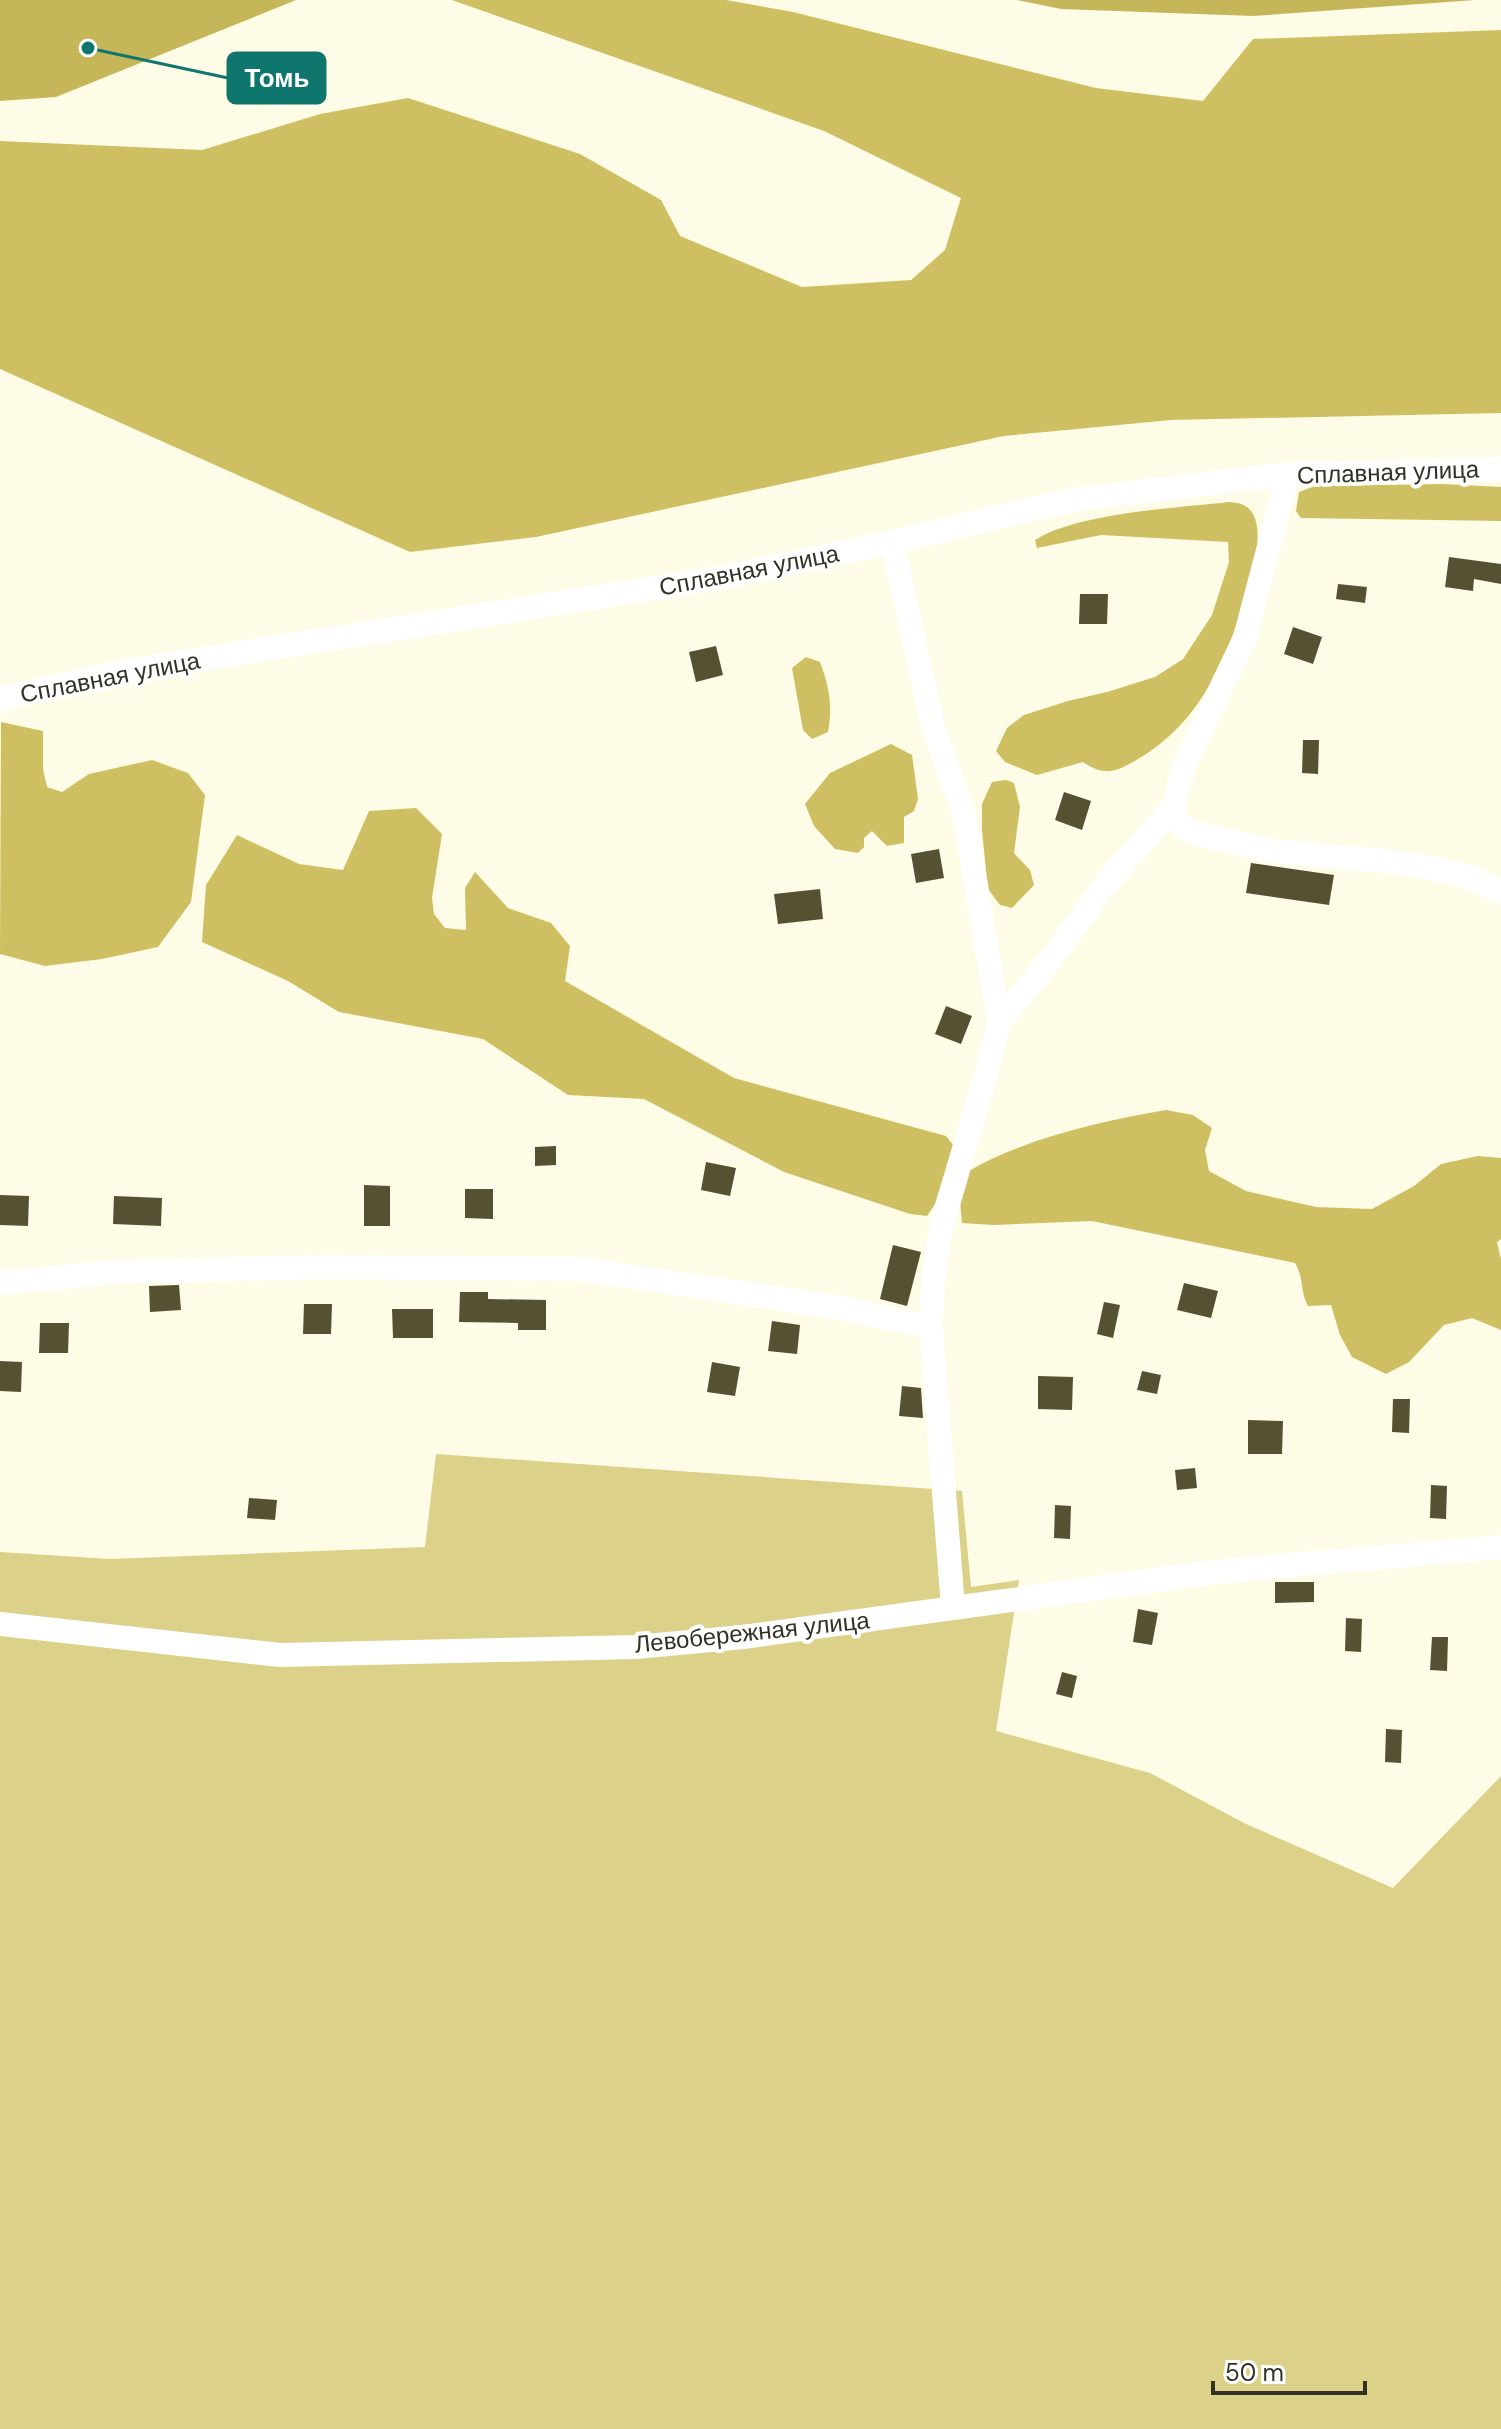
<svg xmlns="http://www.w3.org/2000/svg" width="1501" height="2429" viewBox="0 0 1501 2429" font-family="'DM Sans',sans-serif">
	<rect width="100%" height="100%" fill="#fefbe6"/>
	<!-- green -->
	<path fill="#dbd189" d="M436,1454L962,1491L971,1587L1019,1580L996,1731L1150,1773L1246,1824L1393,1888L1501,1776V2429H0V1552L110,1559L425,1547Z"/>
	<!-- forest -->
	<path fill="#cec062" d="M452,0H726L793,12L1096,88L1203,101L1253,39L1501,30V413L1171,420L1004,436L536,537L410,552L0,369V141L202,150L320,114L408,98L580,154L661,200L680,236L802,287L911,280L945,250L961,198L824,131Z
		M1442,484L1501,487V521L1301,518L1296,511L1299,492L1315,486Z
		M1229,502C1238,503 1246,504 1251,511C1265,530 1253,568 1248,588C1229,655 1201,723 1138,759C1116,772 1105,777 1083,762L1037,775L1005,762L996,751L1007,728L1024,715L1068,701L1107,692L1155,677L1183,659L1212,615L1229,562L1228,542L1101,535L1037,548L1035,540C1077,513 1177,508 1229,502Z
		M806,657L820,662C829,687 833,705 828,732L812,739L803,730L792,668Z
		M1,722L43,731V769L47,787L62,792L89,774L152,760L188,773L205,795L191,902L158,947L102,959L45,966L0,954Z
		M891,744L912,755L918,799L914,811L904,817V843L887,846L872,831L864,838V847L858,853L835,849L814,826L805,804L830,773Z
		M1006,780L1014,783L1020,807L1014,853L1030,870L1034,885L1012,908L1000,905L988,889L982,831V804L992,782Z
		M416,808L442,834L432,898L434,914L445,928L466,930L465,888L475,872L508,908L551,923L570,946L565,981L734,1078L946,1136L953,1145L935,1204L927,1216L910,1214L784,1172L644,1099L568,1095L483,1039L339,1012L288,981L202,942L206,885L237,835L299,864L343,870L369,811Z
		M1166,1110L1193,1115L1212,1128L1205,1150L1209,1171L1246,1191L1316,1207L1372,1209L1414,1186L1441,1164L1478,1156L1501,1158V1239L1497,1242L1501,1259V1330L1472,1318L1444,1325L1409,1362L1386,1374L1352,1357L1340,1335L1331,1305L1308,1306C1299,1289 1305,1280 1295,1263L1092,1221L993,1225L962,1223L960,1201L969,1171C1026,1138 1102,1121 1166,1110Z"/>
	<!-- water -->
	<path fill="#c5b759" d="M0,0H296L56,97L0,101Z
		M1017,0H1475L1253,16L1061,9Z"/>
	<!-- building -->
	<path fill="#565133" d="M1449,557L1501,564V584L1474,579L1473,591L1445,587Z
		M1338,584L1367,587L1365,603L1336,599Z
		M1080,594H1108L1107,624H1079Z
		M1293,627L1322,637L1313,664L1284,654Z
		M716,646L723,675L696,682L689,652Z
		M1303,740H1319L1318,774L1302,773Z
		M1064,792L1091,801L1082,830L1055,820Z
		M939,849L944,878L916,883L911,854Z
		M1251,863L1334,875L1329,905L1246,893Z
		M820,889L823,919L778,924L774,894Z
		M946,1006L972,1016L961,1044L935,1034Z
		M556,1146V1165L535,1166V1147Z
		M706,1162L736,1168L730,1196L701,1190Z
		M364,1185L390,1186V1226H364Z
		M465,1189H493V1219L465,1218Z
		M0,1195L29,1196L28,1226L0,1225Z
		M114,1196L162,1198L161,1226L113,1224Z
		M893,1245L921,1252L907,1306L880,1299Z
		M1184,1283L1218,1291L1211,1318L1177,1310Z
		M179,1285L181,1310L150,1312L149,1286Z
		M460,1292H488V1299L546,1300V1330H518V1323L459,1322Z
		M1104,1302L1120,1305L1113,1338L1097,1334Z
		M304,1304H332L331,1334H303Z
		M392,1309H433V1338H393Z
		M772,1321L800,1325L797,1354L768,1351Z
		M40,1323H69L68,1353H39Z
		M0,1361L22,1362L21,1392L0,1391Z
		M712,1362L740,1367L735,1396L707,1392Z
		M1142,1371L1161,1375L1157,1394L1137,1390Z
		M1038,1376L1073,1377L1072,1410L1038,1409Z
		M902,1386L921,1388L923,1418L899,1416Z
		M1393,1399H1410L1409,1433L1392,1432Z
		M1248,1420L1283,1421L1282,1454H1248Z
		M1195,1468L1197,1488L1177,1490L1175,1470Z
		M1431,1485L1447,1486L1446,1519L1430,1518Z
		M249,1498L277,1500L275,1520L247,1518Z
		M1055,1505L1071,1506L1070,1539L1054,1538Z
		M1275,1582H1314V1602L1275,1603Z
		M1138,1609L1158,1613L1152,1645L1133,1642Z
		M1346,1618L1362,1619L1361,1652L1345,1651Z
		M1432,1637H1448L1447,1671L1430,1670Z
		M1062,1672L1077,1676L1072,1698L1056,1694Z
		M1386,1729L1402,1730L1401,1763L1385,1762Z"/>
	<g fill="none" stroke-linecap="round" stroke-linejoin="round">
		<!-- minor -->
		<path stroke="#fff" stroke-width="24" d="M1288,474L1245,638L1183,768L1174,806L1175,816L1184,828L1191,832L1271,851L1385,861L1432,868L1472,878L1501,892
			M892,542L933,727L964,814L999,1022L985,1078L941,1228L933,1281L931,1327L953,1607
			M0,701L8,697L126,671L725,577L892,542L1072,500L1288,474L1501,469
			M999,1022L1058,950L1104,886L1174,806
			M0,1283L114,1272L324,1267L580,1269L836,1307L931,1327
			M0,1624L280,1655L636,1647L743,1637L1208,1573C1305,1562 1403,1557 1501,1547"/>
	</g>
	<g text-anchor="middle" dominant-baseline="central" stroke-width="8" stroke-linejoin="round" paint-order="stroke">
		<!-- street labels -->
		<g font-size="24" fill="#333124" stroke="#fff">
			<text transform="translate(1388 472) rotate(-2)">Сплавная улица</text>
			<text transform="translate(749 570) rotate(-11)">Сплавная улица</text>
			<text transform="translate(110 677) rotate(-11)">Сплавная улица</text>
			<text transform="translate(752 1632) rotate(-6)">Левобережная улица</text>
		</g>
	</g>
	<!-- callouts -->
	<path fill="none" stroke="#0f766e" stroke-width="3" d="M88 48L228 78"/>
	<circle fill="#0f766e" stroke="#fff" stroke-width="3" cx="88" cy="48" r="8"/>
	<rect fill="#0f766e" stroke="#0f766e" stroke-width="3" x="228" y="53" width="97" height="50" rx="8"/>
	<g font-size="26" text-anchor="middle" font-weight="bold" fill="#fff">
		<text x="277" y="87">Томь</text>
	</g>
	<!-- scale -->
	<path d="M1213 2381v12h152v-12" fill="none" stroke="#333124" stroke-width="4"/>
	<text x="1225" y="2381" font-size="24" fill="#333124" stroke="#ffffff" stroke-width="6" paint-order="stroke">50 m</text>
</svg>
